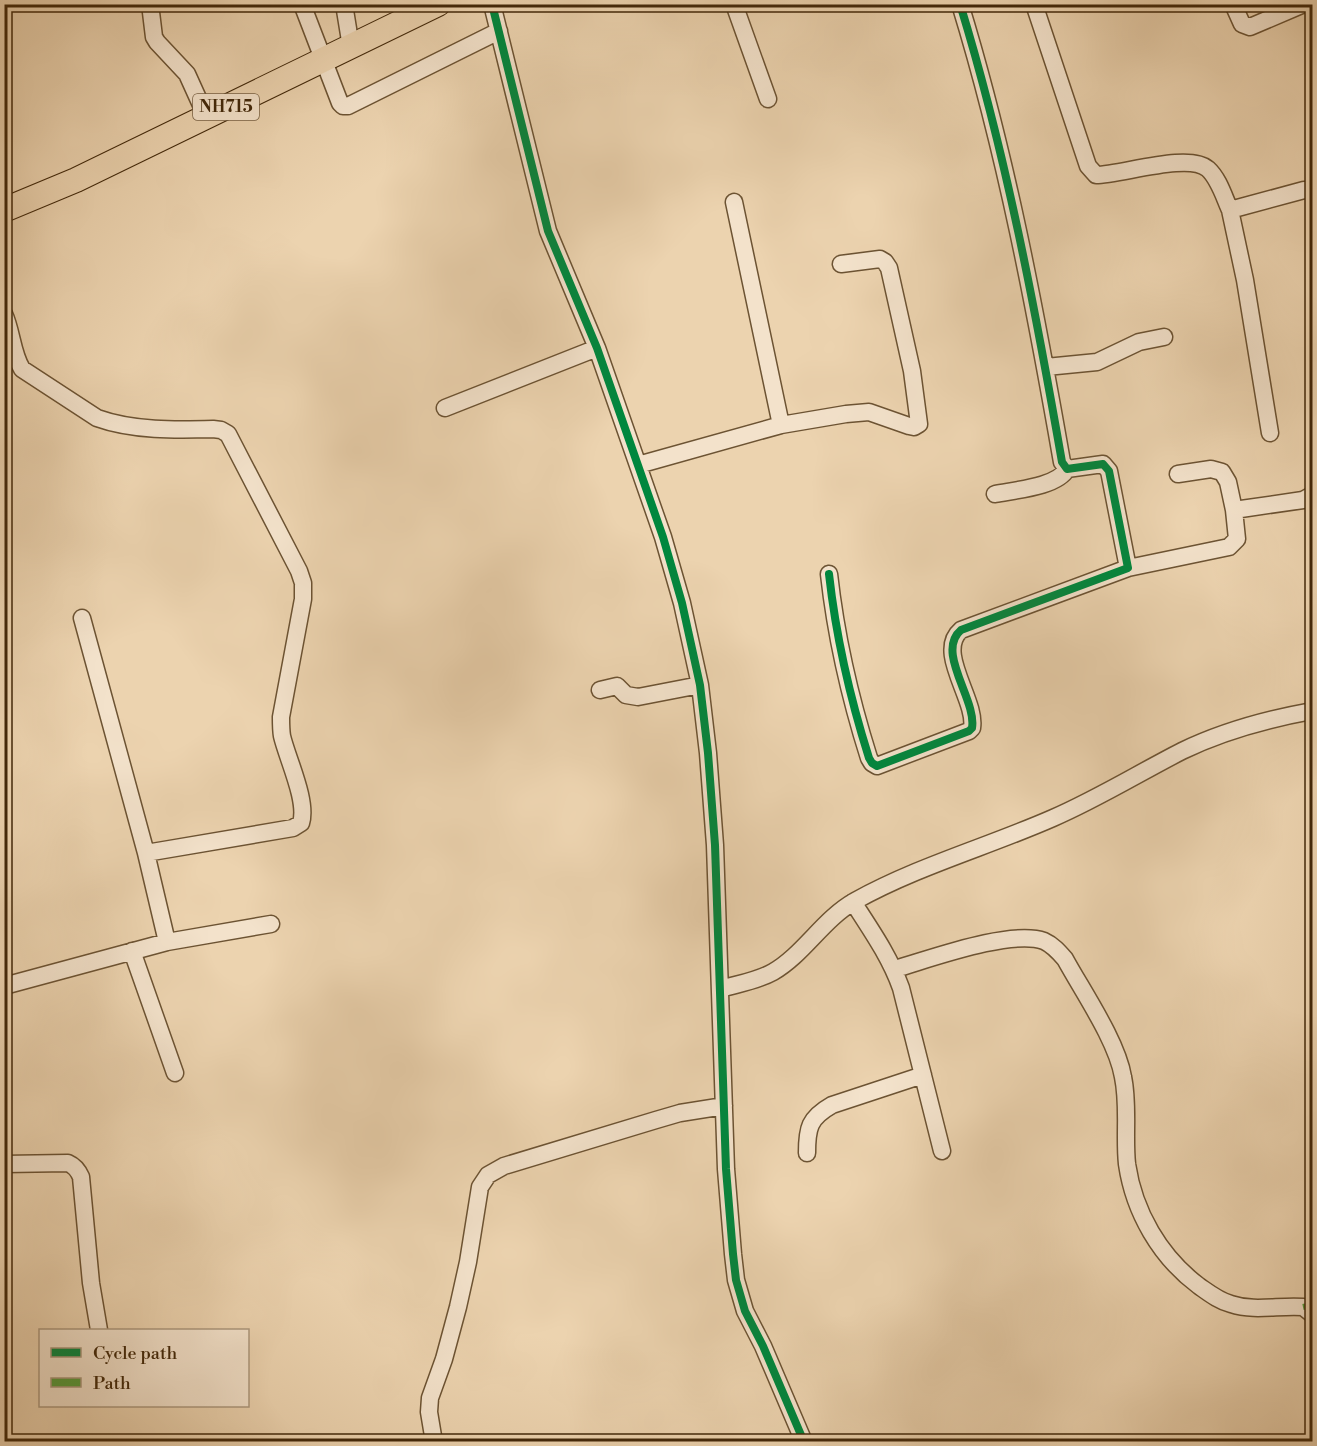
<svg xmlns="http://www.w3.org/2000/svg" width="1317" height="1446" viewBox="0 0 1317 1446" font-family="'Libre Bodoni',serif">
	<rect width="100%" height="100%" fill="#ecd3af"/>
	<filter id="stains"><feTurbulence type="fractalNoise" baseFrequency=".00333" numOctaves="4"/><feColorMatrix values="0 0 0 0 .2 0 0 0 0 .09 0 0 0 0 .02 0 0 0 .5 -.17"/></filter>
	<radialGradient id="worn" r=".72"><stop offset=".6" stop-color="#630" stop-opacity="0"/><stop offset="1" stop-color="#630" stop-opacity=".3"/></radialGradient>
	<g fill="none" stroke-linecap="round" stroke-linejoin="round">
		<defs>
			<path id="minor" d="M150,4L154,37L157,42L187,74L206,116
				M302,4L340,103L343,106H348L499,31
				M344,4L351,47
				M492,4L548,231L597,348L663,537L682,603L700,685L708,753L715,845L726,1169L733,1254L736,1280L745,1311L763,1346L804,1442
				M734,4L768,99
				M1034,4L1088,166L1096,175C1121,175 1189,152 1208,169C1219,179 1224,197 1230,210L1304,190L1312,191
				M1233,4L1242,24L1250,27L1304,4
				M734,202L781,425
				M1230,210L1245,280L1270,433
				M4,314C12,331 12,353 22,369L97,418C133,431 176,430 213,429L221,430L228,434L299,571L303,583V599L281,717C281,723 281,730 282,736C287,758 308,801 301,823L293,828L146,853L167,942L4,986
				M1046,367L1097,362L1139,342L1164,337
				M445,408L597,348
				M638,465L781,425L846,414L869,412L909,426L914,427L919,424L912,371L889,268L885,262L880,259L841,264
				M1178,474L1211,469L1222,472L1228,482L1234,510
				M995,494C1015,490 1057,487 1067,469
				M1128,568L1229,547L1237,539L1234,510L1303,500L1312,495
				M829,574C836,637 850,698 869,758L872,763L877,766L969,731L972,728C977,700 935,652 961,630L1128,568L1109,471L1103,464L1067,469L1062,462C1035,308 1006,154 960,4
				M82,618L146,853
				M600,690L617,686L626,695L638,697L700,685
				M853,902C871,930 890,957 901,988L942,1151
				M167,942L271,924
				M132,951L175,1073
				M895,969C930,959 1011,929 1044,941C1053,945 1059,952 1065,959C1083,992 1117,1041 1123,1077C1129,1105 1124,1135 1127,1164C1134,1212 1160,1257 1199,1286C1209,1293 1219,1301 1231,1304C1255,1312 1279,1305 1303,1307L1312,1314
				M721,989C737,984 757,981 773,972C804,954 823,919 855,901C918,866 987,847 1053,818C1097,799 1139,773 1182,751C1223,731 1268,719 1312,711
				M807,1153C807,1128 809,1118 832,1105L923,1075
				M4,1164L68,1163C75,1166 78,1170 81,1177L91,1283L99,1330
				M434,1442L429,1412L430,1398L444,1359L458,1307L468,1262L480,1187L488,1175L504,1166L656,1120L680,1113L724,1106"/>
			<path id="highway" d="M4,210L76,180L438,4"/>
		</defs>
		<!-- minor casing -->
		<use href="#minor" stroke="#6c5333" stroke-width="19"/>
		<!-- highway casing -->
		<use href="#highway" stroke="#42280a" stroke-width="26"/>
		<!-- minor -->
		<use href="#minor" stroke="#f3e2cb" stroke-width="16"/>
		<!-- highway -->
		<use href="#highway" stroke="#ecd3af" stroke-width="24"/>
		<!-- quiet -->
		<path stroke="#549c3b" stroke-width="6" stroke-dasharray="12 6" stroke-linecap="butt" d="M1303,1307L1312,1305"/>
		<defs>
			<path id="cycleway" d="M492,4L548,231L597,348L663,537L682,603L700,685L708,753L715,845L726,1169L733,1254L736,1280L745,1311L763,1346L804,1442
				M829,574C836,637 850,698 869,758L872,763L877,766L969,731L972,728C977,700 935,652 961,630L1128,568L1109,471L1103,464L1067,469L1062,462C1035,308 1006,154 960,4"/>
		</defs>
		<!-- cycleway casing -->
		<use href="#cycleway" stroke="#f3e2cb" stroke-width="11"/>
		<!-- cycleway -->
		<use href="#cycleway" stroke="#00873e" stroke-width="8"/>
	</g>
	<g text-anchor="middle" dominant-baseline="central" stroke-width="4.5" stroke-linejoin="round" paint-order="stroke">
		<!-- shield labels -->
		<rect fill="#f3e2cb" stroke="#776044" stroke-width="1.5" x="193" y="94" width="66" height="26" rx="4.5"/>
		<g font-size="16" font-weight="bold" fill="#42280a">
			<text x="226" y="107">NH715</text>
		</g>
	</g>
	<!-- margin -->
	<rect width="1317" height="1446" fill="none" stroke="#ecd3af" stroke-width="24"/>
	<rect x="6" y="6" width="1305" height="1434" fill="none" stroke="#42280a" stroke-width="3"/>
	<rect x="12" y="12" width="1293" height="1422" fill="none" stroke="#42280a" stroke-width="1.5"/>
	<!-- legend -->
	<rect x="39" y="1329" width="210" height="78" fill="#f3e2cb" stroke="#ac987e" stroke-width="1.5"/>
	<rect x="51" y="1348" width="30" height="9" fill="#00873e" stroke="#ac987e" stroke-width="1.5"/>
	<text x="93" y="1359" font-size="18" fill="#42280a">Cycle path</text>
	<rect x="51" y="1378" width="30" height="9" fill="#549c3b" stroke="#ac987e" stroke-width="1.5"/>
	<text x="93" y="1389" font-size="18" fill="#42280a">Path</text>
	<rect width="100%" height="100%" filter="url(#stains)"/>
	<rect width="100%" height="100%" fill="url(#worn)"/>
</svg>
